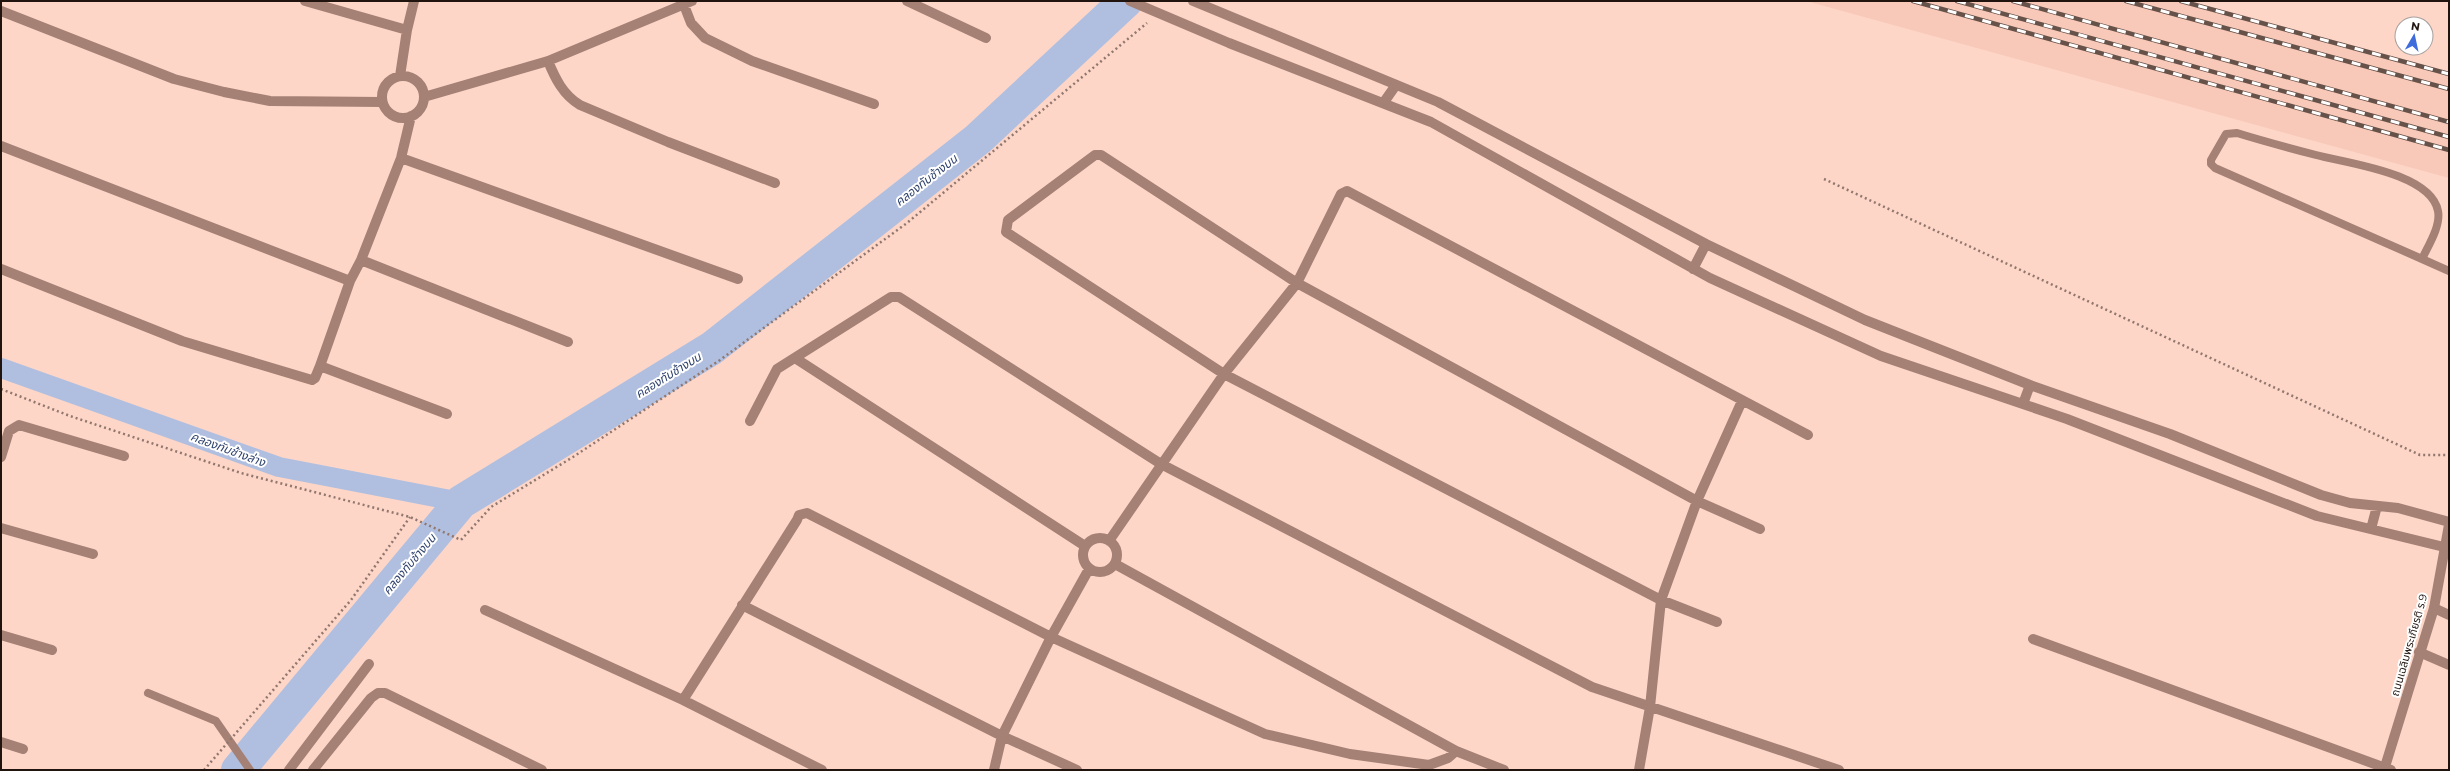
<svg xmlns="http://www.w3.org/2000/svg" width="2450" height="771" viewBox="0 0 2450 771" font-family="Montserrat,'Noto Sans Thai',sans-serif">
	<rect width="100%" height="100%" fill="#fdd6c8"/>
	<!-- built -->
	<path fill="#f8c9b9" d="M1806,1H2176L2449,75V178Z"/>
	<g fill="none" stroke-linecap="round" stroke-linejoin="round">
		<!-- canal -->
		<path stroke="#b0bfdf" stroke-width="20" d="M1,368L279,467L461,502"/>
		<!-- river -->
		<path stroke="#b0bfdf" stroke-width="34" d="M238,770L461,502L712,348L978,139L1126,1"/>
		<!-- path -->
		<path stroke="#91776d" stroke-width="2.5" stroke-dasharray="2 3" stroke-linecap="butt" d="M1824,179L2420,455H2449
			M1,389L70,416L241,473L410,517L461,540L491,507L573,457L720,360L907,223L1147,23"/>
		<!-- service -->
		<path stroke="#a58175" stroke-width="8" d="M2237,133C2263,141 2289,148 2316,155C2346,163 2431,173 2438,211C2441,226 2428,246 2422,259L2215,168L2211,164V160L2226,134Z
			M2422,259L2449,271
			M148,693L216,721L250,770"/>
		<!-- minor -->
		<path stroke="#a58175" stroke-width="10" d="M305,1L407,30
			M907,1L986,38
			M1130,1L1229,43L1431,122L1710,278L1881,356L2067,419L2317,516L2444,547
			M1193,1L1438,102L1706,244L1865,320L2030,385L2170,434L2321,495L2350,503L2398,508L2449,522
			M684,5L691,23L705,38L752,61L874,104
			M1,11L174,79L224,92L270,101L382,102
			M548,61C555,78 563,95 580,105L668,142L775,183
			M400,76L407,30L414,1
			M382 97a21 21 0 1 1 42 0a21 21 0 1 1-42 0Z
			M424,97L548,61L692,1
			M1384,102L1396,85
			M1,146L350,281
			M401,158L738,279
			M361,260L568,342
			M1,269L182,341L312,380L315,378L320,366L447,414
			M1693,269L1706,244
			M795,358L1085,546
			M320,366L350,281L361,260L401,158L411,116
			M2023,404L2030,385
			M750,421L777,369L891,297H899L1161,464L1592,687L1839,770
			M1,457L9,431L19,425L124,456
			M1,528L93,554
			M2371,529L2377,506
			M1083 555a17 17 0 1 1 34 0a17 17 0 1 1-34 0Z
			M1109,541L1224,374L1297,283L1341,194L1347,191L1808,435
			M1115,564L1456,751L1504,770
			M742,605L1002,736L1077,770
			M2434,608L2449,615
			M485,610L683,700L822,770
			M1717,622L1661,600L1224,374L1006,232L1008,220L1095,155H1101L1297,283L1697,501L1760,529
			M1,635L52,650
			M2033,639L2391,770
			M2419,652L2449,665
			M683,700L797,520L799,515L807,513L1051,637L1265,734L1350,754L1429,765L1448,758L1456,751
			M1,742L23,749
			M289,770L369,664
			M313,770L371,698L378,693H385L542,770
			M994,770L1002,736L1051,637L1089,569
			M1639,770L1650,707L1661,600L1697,501L1742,401"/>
		<!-- tertiary -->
		<path stroke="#a58175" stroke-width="10" d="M2384,770L2434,608L2449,525"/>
		<defs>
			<path id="rail" d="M1913,1L2449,150
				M1957,1L2449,137
				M2013,1L2449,122
				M2126,1L2449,89
				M2181,1L2449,74"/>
		</defs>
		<!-- rail casing -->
		<use href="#rail" stroke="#67524a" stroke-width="4.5"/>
		<!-- rail -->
		<use href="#rail" stroke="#fff" stroke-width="3" stroke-dasharray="9" stroke-linecap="butt"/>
		<!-- path-bridge -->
		<path stroke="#91776d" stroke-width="2.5" stroke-dasharray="2 3" stroke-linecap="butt" d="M204,770L351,600L410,517"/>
	</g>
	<g text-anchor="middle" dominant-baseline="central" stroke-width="4" stroke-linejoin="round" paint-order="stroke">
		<!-- street labels -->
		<g font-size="11" fill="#21140f" stroke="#fff">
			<text transform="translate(2409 645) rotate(-74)">ถนนเฉลิมพระเกียรติ ร.9</text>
		</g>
		<!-- water labels -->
		<g font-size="12" font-style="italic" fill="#2f426d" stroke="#fff">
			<text transform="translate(926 180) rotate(-38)">คลองทับช้างบน</text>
			<text transform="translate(668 375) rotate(-32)">คลองทับช้างบน</text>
			<text transform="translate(228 449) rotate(20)">คลองทับช้างล่าง</text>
			<text transform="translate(409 564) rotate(-50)">คลองทับช้างบน</text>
		</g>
	</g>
	<!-- border -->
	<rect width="2450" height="771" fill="none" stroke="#21140f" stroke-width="4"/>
	<!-- north arrow -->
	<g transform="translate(2414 36) rotate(9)"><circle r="19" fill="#ffffff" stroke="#a6a19f"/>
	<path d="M0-3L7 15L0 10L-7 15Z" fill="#3f6cdd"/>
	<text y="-6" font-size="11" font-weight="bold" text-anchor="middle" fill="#21140f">N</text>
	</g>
</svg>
